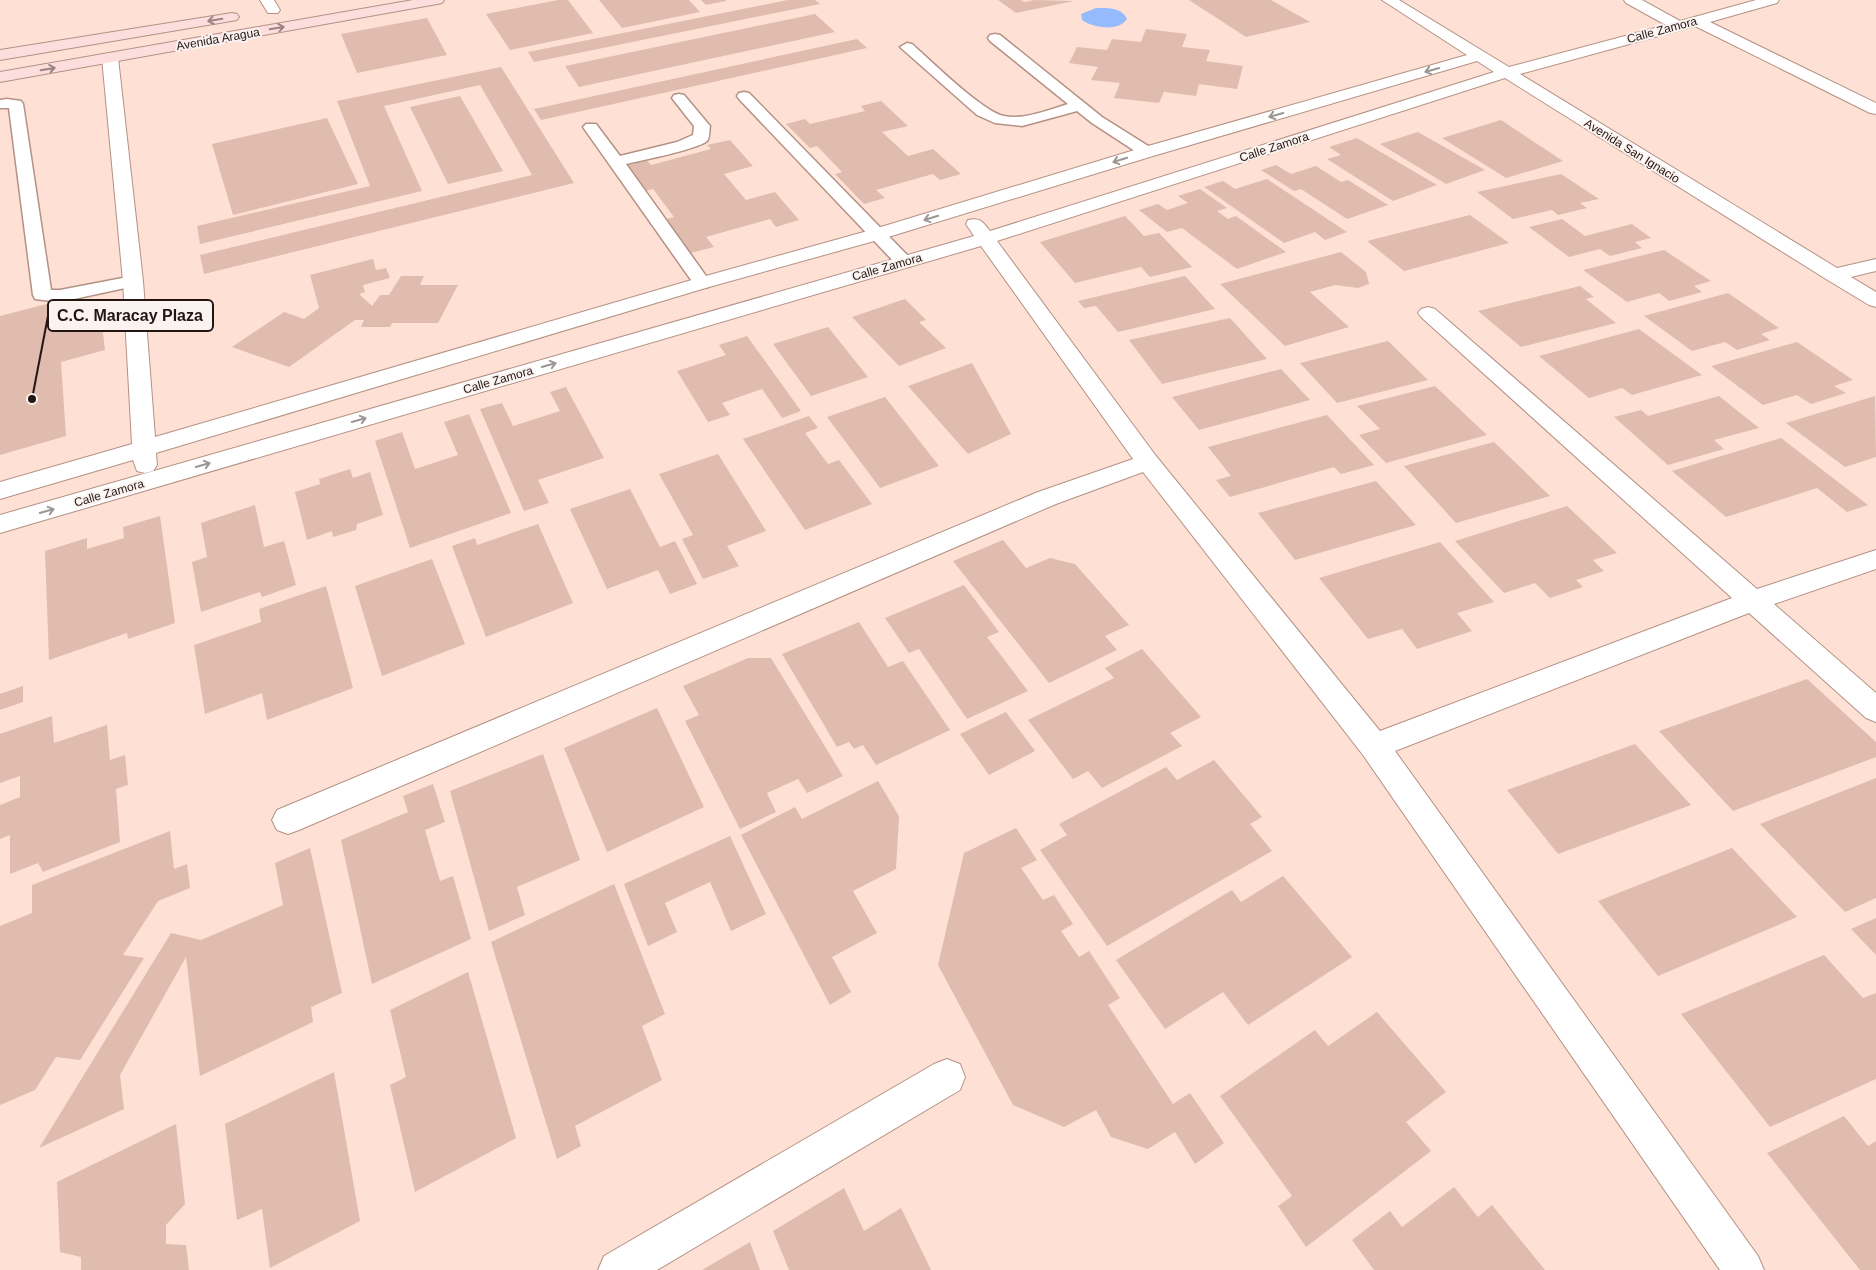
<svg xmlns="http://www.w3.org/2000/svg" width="1876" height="1270" viewBox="0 0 1876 1270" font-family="Helvetica,sans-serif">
	<rect width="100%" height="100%" fill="#fee0d5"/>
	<!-- water -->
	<path fill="#95bbfe" d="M1096,8C1107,8 1122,7 1127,19C1119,32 1093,28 1082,20L1081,14Z"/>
	<!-- building -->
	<path fill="#e0bcaf" d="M558,0H568L593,33L510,50L486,14Z
		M599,0H689L700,12L622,28Z
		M701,0H726V1L706,5Z
		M788,0H815L820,4L534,62L528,52Z
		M998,0H1021L1024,2L1035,0L1074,1L1016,13Z
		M1189,0H1271L1310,22L1246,37Z
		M815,14L835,32L579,87L565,66Z
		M427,18L447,55L357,73L341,34Z
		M1146,29L1187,34L1182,47L1210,50L1206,61L1243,66L1237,89L1199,84L1196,96L1164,92L1159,103L1114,98L1120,83L1091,80L1098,67L1069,63L1077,47L1107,50L1112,39L1141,42Z
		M857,39L867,48L541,120L534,109Z
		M501,67L574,183L204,274L200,255L532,175L480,85L384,106L422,191L200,244L197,226L370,186L337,101Z
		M460,96L503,171L448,184L410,107Z
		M881,101L908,126L882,132L908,156L933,149L961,174L940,180L933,174L876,190L885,198L864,204L835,174L842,172L817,146L810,148L786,124L805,119L810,124L865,111L861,106Z
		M327,118L358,184L233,215L212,144Z
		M1501,120L1563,161L1506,178L1442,138Z
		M1418,132L1485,170L1446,184L1380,144Z
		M1357,138L1437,185L1393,201L1327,159L1341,155L1329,147Z
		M730,140L753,166L724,174L746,200L775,192L799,220L776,227L770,219L706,237L714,247L691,253L666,219L674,217L653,189L645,191L625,164L646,159L651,165L711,149L707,145Z
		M1276,165L1291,174L1316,166L1341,182L1348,180L1388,205L1347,219L1301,189L1294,191L1261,170Z
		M1561,174L1599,199L1580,203L1587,208L1558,215L1552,210L1513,219L1477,192Z
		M1267,179L1347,232L1325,240L1315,232L1284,243L1204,187L1223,181L1235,189Z
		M1200,189L1227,208L1217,211L1228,219L1236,216L1286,252L1237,269L1182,228L1167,232L1139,210L1158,204L1167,210L1188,203L1178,196Z
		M1470,215L1509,243L1404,271L1367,241Z
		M1125,216L1144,236L1159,233L1192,267L1150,277L1141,267L1075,283L1040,242Z
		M1562,219L1585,236L1632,224L1651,238L1635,242L1642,248L1610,256L1600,249L1569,257L1529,227Z
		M1664,250L1711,281L1694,286L1702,292L1669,301L1659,293L1627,302L1583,270Z
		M1341,252L1366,272L1369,284L1358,288L1335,285L1310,292L1349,327L1285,346L1220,284Z
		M373,259L376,270L386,268L390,278L363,285L365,292L359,294L372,306L380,295H389L401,276H424L420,285H458L438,323H392L390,327H361L364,320H355L289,367L232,347L284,312L304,319L319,308L310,275Z
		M1185,276L1215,309L1118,332L1096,306L1084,308L1078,301Z
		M1580,286L1594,297L1586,299L1616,323L1521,347L1478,311Z
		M1728,293L1779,328L1761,334L1770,340L1737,350L1725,342L1692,351L1644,316Z
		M99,299L105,350L61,362L66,436L0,455V316L58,301L59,310Z
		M905,299L926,320L919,322L946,348L899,366L852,317Z
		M1230,318L1267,359L1162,384L1129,340Z
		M828,327L868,377L811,396L773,344Z
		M1639,329L1702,375L1632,395L1622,388L1589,398L1539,356Z
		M747,336L801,411L782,418L762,389L722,403L730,415L708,422L677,371L726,355L719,345Z
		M1388,341L1428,380L1337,403L1300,363Z
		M1797,342L1853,380L1834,386L1846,393L1811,404L1797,395L1763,405L1711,366Z
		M972,363L1011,434L968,454L908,386Z
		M1281,369L1310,400L1199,430L1172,397Z
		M1435,386L1487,435L1386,463L1359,435L1380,429L1357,406Z
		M566,387L604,458L538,480L549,503L524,511L480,409L502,403L513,426L560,411L550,392Z
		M1719,396L1759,428L1714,440L1724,449L1668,465L1614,417L1641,410L1648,416Z
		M1875,396L1876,457L1845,467L1786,423Z
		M885,397L939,466L880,488L827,417Z
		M469,414L511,513L410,548L375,441L402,432L415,469L458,455L444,422Z
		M1327,415L1374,465L1341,474L1334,467L1230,497L1216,480L1231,476L1208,447Z
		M809,416L818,428L805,433L828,464L839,460L872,504L805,530L743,439Z
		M1781,438L1868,505L1847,512L1817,488L1726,517L1672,471Z
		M1494,442L1550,496L1456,523L1404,466Z
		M718,454L766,531L727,546L739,566L703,579L682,539L693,535L659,474Z
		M350,469L353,478L370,472L383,515L357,524L356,530L333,537L332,531L307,540L295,492L320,484L319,479Z
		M1376,481L1416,525L1295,560L1258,513Z
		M630,489L660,547L675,541L697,584L670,594L658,570L607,589L570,509Z
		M255,505L264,547L284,541L296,585L262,597L260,592L201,612L192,562L207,557L201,523Z
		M1567,506L1617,553L1593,560L1604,571L1576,580L1583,587L1550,598L1535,583L1504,593L1455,541Z
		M160,516L175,623L128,639L127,633L49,660L45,551L87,538V549L124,538L123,527Z
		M538,524L573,603L486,637L452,546L475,538L477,545Z
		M1003,540L1026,568L1050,558L1075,564L1129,625L1105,636L1117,650L1049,683L953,561Z
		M1440,542L1494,602L1457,613L1472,631L1417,649L1402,629L1368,639L1319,578Z
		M432,559L465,644L382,676L355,586Z
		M964,585L999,632L987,637L1028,691L967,719L919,649L909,653L885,618Z
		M326,586L353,688L267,720L262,693L205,714L194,645L261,622L259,609Z
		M859,622L888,667L903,661L950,730L876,765L863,745L854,749L849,742L837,747L782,654Z
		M1142,649L1201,717L1170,733L1182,746L1102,788L1088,771L1073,779L1028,720L1114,678L1105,668Z
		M748,658H771L843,776L807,793L798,779L767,793L776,812L740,829L685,721L699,715L683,686Z
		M1807,679L1876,742V757L1733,811L1659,731Z
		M23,686V702L0,710V694Z
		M657,708L704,807L607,852L564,748Z
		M1006,712L1035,751L989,775L960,734Z
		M52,716L54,743L107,725L110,760L125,755L128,785L116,789L120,842L43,872L38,863L10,874V835L0,839V805L20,797V776L0,783V734Z
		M1635,744L1691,805L1558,854L1507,790Z
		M543,754L580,860L517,887L525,915L489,931L450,791Z
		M1214,760L1262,817L1250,824L1272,851L1107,946L1040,850L1067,835L1059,824L1166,767L1177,780Z
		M1876,778V898L1845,912L1760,824Z
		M878,781L899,816L896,869L853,891L877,933L832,957L851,992L830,1005L741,835L795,807L802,819Z
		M433,784L445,822L425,830L440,881L453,876L471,939L372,984L341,840L408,812L403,796Z
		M1016,828L1037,860L1021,868L1043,900L1054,895L1073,924L1061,931L1079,957L1089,951L1120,998L1108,1005L1173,1104L1190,1093L1224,1143L1195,1164L1175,1132L1148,1149L1111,1137L1096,1110L1064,1127L1013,1105L938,965L964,853Z
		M170,831L174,869L187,864L190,888L158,901L123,955L144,958L80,1060L56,1057L35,1090L0,1105V926L32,913V885Z
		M730,836L766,914L731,931L710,882L665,903L677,932L648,946L624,884Z
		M310,848L342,993L311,1007L313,1022L200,1076L186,957L120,1075L124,1109L39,1148L171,933L201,940L283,905L275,863Z
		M1732,848L1797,917L1658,976L1598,901Z
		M1283,876L1352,957L1248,1025L1223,992L1165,1029L1116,960L1232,890L1241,902Z
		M614,884L665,1014L642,1026L662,1080L575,1126L581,1146L557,1159L491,942Z
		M1876,918V955L1851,929Z
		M1824,955L1863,998L1876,993V1079L1770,1127L1681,1014Z
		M468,972L516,1138L415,1192L390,1085L406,1077L390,1010Z
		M1377,1012L1446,1092L1406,1122L1431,1151L1306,1247L1278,1206L1292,1196L1220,1096L1315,1030L1328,1046Z
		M334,1072L360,1221L270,1268L262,1209L237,1220L225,1124Z
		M1844,1116L1868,1146L1876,1141V1270H1860L1767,1153Z
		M176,1124L185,1204L166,1225V1244L186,1245L189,1270H81V1257L60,1252L57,1182Z
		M1454,1187L1478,1217L1492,1205L1545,1270H1374L1352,1240L1390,1211L1402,1227Z
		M844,1188L864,1231L901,1208L931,1270H789L773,1231Z
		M750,1242L760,1270H702Z"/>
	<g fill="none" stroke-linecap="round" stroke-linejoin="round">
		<defs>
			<path id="lane" d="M995,34L1000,35L1102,117L1153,149L1155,152L1153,155H1141L1092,123L1077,111L1022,126L995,123L977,115L900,47L907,43L912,44C930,60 983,112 1004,116C1025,120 1048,110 1068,104L990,41L988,38L990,35Z
				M744,92L749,93L910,258L913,262L910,266L904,267L898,266L739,99L737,96L739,93Z
				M679,94L684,95L710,126C709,130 710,138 707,141C696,150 642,160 626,164L711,283L708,287L702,288L696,287L583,127L586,124H596L620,156L677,142L693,135L694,126L672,98L674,95Z
				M7,99L21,101L23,104L51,290H60L133,276L139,277L142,281L139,285L60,302L35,299L33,295L9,108H0V100Z"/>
			<path id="street" d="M260,0H274L280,10L278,13H268Z
				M1382,0H1399L1509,67L1666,25L1626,3L1624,0H1642L1680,21L1756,0H1779L1777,3L1710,22L1876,103V114L1870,113L1695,26L1520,74L1837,268L1876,259V271L1851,277L1876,292V307L1869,305L1826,279L1505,78L997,241L1156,456L1380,731L1732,598L1421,317L1418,313L1421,309L1428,307L1435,309L1757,589L1876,550V569L1774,604L1876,693V722L1866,718L1749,613L1395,751L1758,1256L1764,1270H1720L1363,755L1143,472L1056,504L299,830L288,834L277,830L272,820L277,810L1038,492L1133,459L981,246L0,533V515L974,236L966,224L968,220C980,217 983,222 990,231L1494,72L1477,61L1153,156L885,238L709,287L156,453L157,465L153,471L145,473L137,471L133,460L0,499V482L132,444L123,281L102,58L105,55H115L118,58L143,281L155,437L695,279L871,230L1141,148L1467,55Z
				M947,1059L960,1064L965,1077L960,1090L657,1270H598L604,1256L934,1064Z"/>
			<path id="secondary" d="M413,0H444L442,3L437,4L0,82V72Z
				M232,13L237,14L239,17L237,20L0,60V50Z"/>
		</defs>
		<!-- lane casing -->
		<use href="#lane" stroke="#b49184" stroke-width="3"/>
		<!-- street casing -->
		<use href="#street" stroke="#b49184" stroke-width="2"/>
		<!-- secondary casing -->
		<use href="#secondary" stroke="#b49184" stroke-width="2"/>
		<!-- lane -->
		<use href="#lane" fill="#fff" fill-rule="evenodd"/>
		<!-- street -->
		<use href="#street" fill="#fff" fill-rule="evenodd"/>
		<!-- secondary -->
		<use href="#secondary" fill="#fddede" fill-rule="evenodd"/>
	</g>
	<!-- one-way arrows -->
	<defs><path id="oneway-shaft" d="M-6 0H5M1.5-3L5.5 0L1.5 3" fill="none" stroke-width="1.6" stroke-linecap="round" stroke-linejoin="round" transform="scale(1.25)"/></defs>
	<g stroke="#9b8482">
		<use href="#oneway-shaft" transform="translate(215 20) rotate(171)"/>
		<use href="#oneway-shaft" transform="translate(277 28) rotate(-10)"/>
		<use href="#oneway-shaft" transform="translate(48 69) rotate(-10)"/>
	</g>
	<g stroke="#9c9694">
		<use href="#oneway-shaft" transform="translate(1432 70) rotate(164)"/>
		<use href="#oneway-shaft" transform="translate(1276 115) rotate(164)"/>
		<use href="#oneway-shaft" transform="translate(1120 160) rotate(163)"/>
		<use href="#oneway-shaft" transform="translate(931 218) rotate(163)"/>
		<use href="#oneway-shaft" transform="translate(549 365) rotate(-16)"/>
		<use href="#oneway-shaft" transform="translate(359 420) rotate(-16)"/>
		<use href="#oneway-shaft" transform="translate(203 465) rotate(-16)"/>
		<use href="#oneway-shaft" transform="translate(47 511) rotate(-16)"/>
	</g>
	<g text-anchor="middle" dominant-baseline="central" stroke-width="4" stroke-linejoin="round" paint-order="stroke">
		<!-- far-street labels -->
		<g font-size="12" fill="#231611" stroke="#fbf3f0">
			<text transform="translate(1662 30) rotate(-15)">Calle Zamora</text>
			<text transform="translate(218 39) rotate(-10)">Avenida Aragua</text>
			<text transform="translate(1274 147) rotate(-18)">Calle Zamora</text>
			<text transform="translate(1632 151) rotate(32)">Avenida San Ignacio</text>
			<text transform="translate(887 267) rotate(-16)">Calle Zamora</text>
			<text transform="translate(498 380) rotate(-16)">Calle Zamora</text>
			<text transform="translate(109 493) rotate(-16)">Calle Zamora</text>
		</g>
	</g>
	<!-- callouts -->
	<path fill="none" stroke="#231611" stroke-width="2" d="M32 399L48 316"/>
	<circle fill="#231611" stroke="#fbf3f0" stroke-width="2" cx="32" cy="399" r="5"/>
	<rect fill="#fbf3f0" stroke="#231611" stroke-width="2" x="48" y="300" width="165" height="31" rx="5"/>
	<g font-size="16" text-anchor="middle" font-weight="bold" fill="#231611">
		<text x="130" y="321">C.C. Maracay Plaza</text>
	</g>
</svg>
